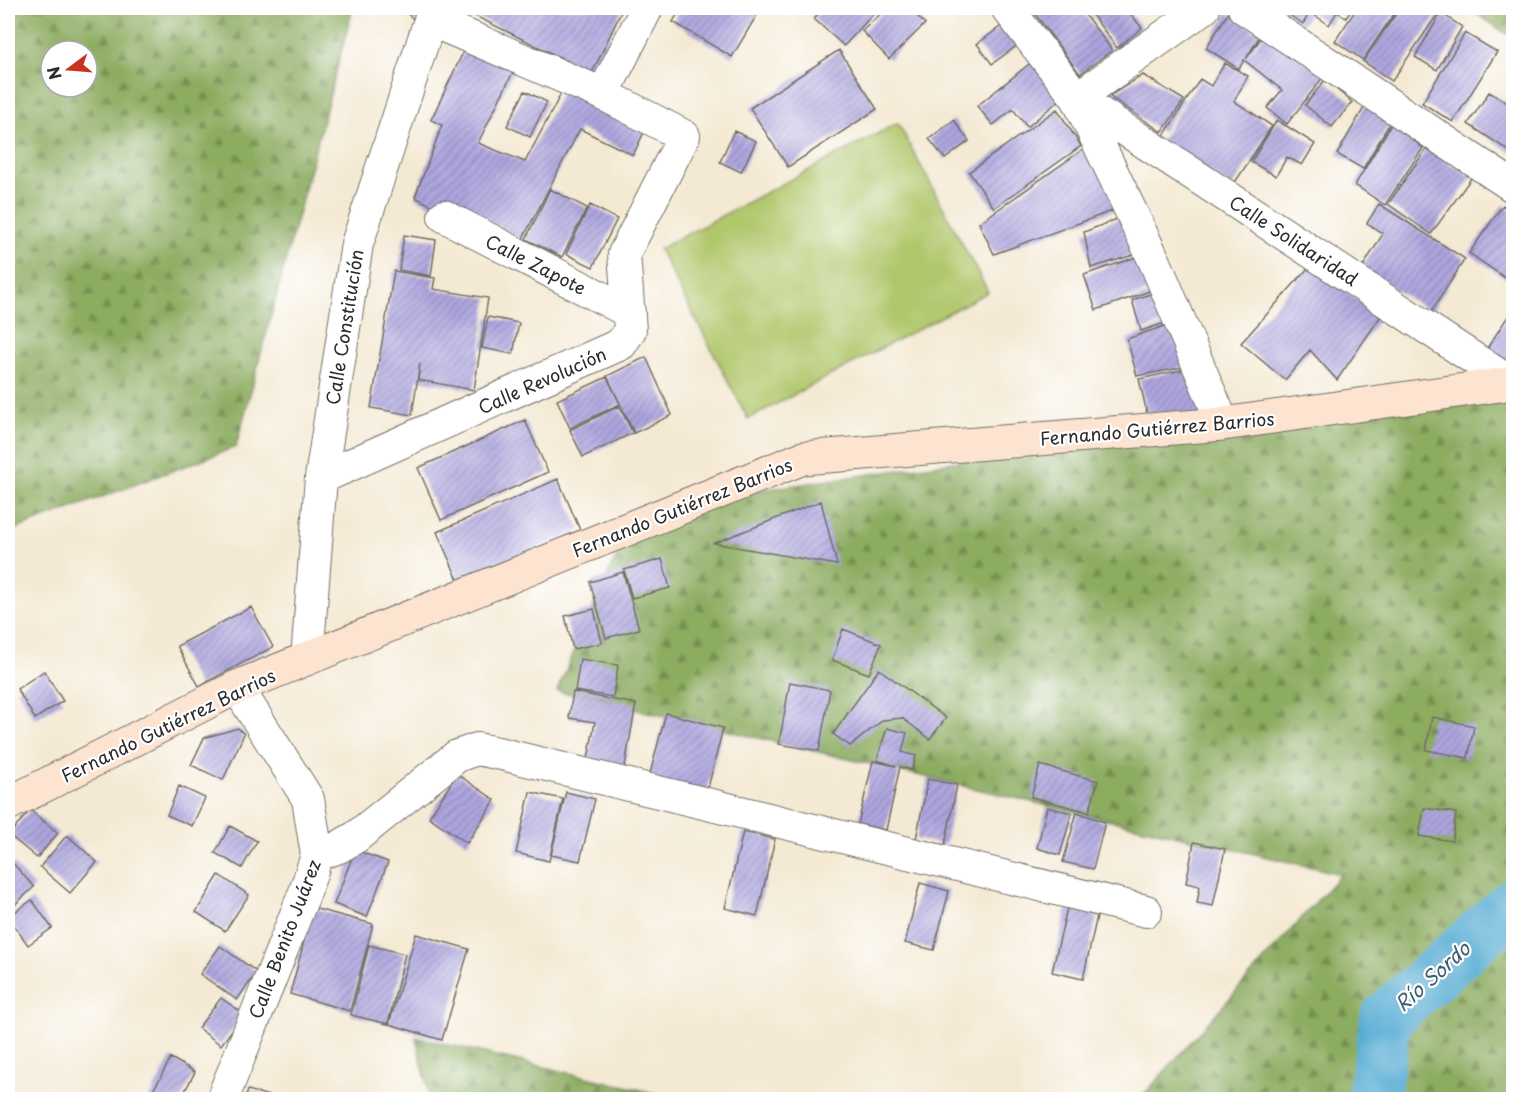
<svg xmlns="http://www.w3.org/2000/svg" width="1521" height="1107" viewBox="0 0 1521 1107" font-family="'Playpen Sans',sans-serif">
	<defs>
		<pattern id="forest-firs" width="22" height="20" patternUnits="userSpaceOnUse" patternTransform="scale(1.5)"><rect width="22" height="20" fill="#8cac60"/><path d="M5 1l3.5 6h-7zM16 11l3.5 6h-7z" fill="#738c4f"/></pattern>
		<pattern id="building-hatch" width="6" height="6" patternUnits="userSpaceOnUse" patternTransform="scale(1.5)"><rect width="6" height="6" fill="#aea6df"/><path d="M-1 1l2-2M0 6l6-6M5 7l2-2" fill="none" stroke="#8e87b5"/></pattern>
	</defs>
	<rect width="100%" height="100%" fill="#fff"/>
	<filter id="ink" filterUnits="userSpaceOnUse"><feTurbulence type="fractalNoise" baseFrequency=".0167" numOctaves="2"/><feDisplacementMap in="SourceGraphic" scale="12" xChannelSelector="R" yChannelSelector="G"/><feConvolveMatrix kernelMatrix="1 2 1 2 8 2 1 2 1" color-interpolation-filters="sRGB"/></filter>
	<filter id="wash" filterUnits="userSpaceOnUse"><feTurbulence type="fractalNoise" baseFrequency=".008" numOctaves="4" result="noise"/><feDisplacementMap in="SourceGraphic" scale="24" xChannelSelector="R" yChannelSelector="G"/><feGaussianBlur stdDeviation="1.35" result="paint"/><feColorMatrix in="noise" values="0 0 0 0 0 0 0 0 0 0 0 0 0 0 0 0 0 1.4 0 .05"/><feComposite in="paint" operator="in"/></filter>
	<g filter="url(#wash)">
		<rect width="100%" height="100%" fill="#f4e9d3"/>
		<!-- grass -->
		<path fill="#b1c76c" stroke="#6e794c" stroke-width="1.5" d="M898,123L988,292L748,419L659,249Z"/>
		<!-- forest -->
		<path fill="url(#forest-firs)" stroke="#5c6c46" stroke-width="1.5" fill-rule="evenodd" d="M8,8H353L236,447L8,532ZM51,51H87V87H51Z
			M1468,8H1513V38Z
			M1513,381V1099H1140L1341,874L557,691L637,508Z
			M416,1037L680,1099H430Z"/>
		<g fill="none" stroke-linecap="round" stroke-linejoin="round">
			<!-- river -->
			<path stroke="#58add4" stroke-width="52" d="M1373,1100L1386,1018L1514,904"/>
		</g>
		<g id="blocks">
			<!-- building -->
			<path fill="url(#building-hatch)" d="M402,8H436L425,31Z
				M474,8H623L592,73L471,14Z
				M681,8H761L732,57L673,22Z
				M824,8H874L877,10L844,46L814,19Z
				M887,8H909L925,24L889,59L862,31Z
				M1035,8H1080L1112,50L1080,74L1032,10Z
				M1087,8H1126L1142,28L1117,48Z
				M1279,8H1353L1346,18L1337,12L1329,25L1310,12L1303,24Z
				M1357,8H1398L1363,60L1335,41Z
				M1400,8H1432L1439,12L1392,81L1363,61Z
				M1228,13L1261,34L1246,59L1266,31L1324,76L1287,124L1267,108L1282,90L1244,60L1239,69L1206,48Z
				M1441,13L1462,27L1437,70L1415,57Z
				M1004,24L1019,44L992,64L977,44Z
				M1465,33L1497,52L1453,122L1422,103Z
				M467,44L515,68L478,143L525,162L563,90L645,130L633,155L580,129L522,240L498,226L452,207L450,215L415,197L442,125L431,120Z
				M839,50L877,109L788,167L750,108Z
				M1033,61L1062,98L1027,127L1013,109L993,125L977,106Z
				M1225,63L1248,76L1234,101L1272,126L1232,187L1161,140L1200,79L1211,86Z
				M1143,75L1184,100L1162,132L1109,96Z
				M1325,80L1352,102L1332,127L1305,105Z
				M525,91L547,102L530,137L507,126Z
				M1489,92L1514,107L1512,153L1468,124Z
				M1365,106L1391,121L1363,169L1337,154Z
				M1057,109L1081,146L994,208L969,172Z
				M954,120L969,141L945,159L929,139Z
				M1277,120L1315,144L1302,165L1287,157L1276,176L1251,162Z
				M1392,123L1423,148L1385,205L1355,185Z
				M734,131L756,141L741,172L720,162Z
				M1092,143L1123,207L994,254L979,223Z
				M1426,149L1472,177L1431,234L1388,204Z
				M550,189L587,208L562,257L526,239Z
				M1379,204L1465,259L1431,312L1362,268L1383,234L1367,223Z
				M590,205L617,219L593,267L566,254Z
				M1503,205L1514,213V284L1469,253Z
				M1127,215L1143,252L1091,268L1084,232Z
				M404,235L436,240L431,276L399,270Z
				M1148,253L1161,287L1096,310L1084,275Z
				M1310,266L1381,316L1337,380L1310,350L1285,380L1241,343Z
				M394,271L435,278L433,289L488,298L474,390L418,380L420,363L412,415L371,408Z
				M1163,290L1177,319L1141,331L1132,300Z
				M1514,307V366L1486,350Z
				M488,317L519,323L513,354L482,348Z
				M1176,322L1195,365L1137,376L1127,339Z
				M646,357L672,415L634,433L607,376Z
				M1196,367L1218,419L1150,426L1139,379Z
				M607,377L620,404L570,428L557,400Z
				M619,406L633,433L583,457L570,430Z
				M525,420L548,472L441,520L418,468Z
				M558,479L580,530L459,582L437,532Z
				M821,501L837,565L714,543Z
				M662,559L670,588L632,598L624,570Z
				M623,572L639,629L606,638L590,582Z
				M251,607L273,647L199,686L177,646Z
				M594,609L602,643L573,649L565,616Z
				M843,629L881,644L869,674L832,660Z
				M580,659L618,665L613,697L575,691Z
				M879,669L946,718L930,739L902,718L883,720L850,746L833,734Z
				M44,671L63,701L35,719L17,689Z
				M790,682L830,690L819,751L779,744Z
				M573,692L636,704L624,771L587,764L595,722L569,718Z
				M666,713L723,728L706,796L648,781Z
				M1432,717L1474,726L1468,758L1426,750Z
				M238,728L244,734L223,780L191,765L204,738Z
				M887,728L907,733L902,752L916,756L912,770L900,767L886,830L858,824L873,761L896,766L877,760Z
				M1040,765L1098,781L1089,812L1031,797Z
				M457,774L495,800L467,843L429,817Z
				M928,779L957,785L945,845L916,839Z
				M179,786L205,798L192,826L167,815Z
				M530,792L563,799L549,861L516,853Z
				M566,792L595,799L580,861L551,855Z
				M1047,807L1072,813L1060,855L1037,848Z
				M1424,808L1456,813L1452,841L1419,836Z
				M30,810L58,833L37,858L9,835Z
				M1077,812L1105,822L1093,869L1063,862Z
				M230,826L257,841L242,868L215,853Z
				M743,832L775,839L757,916L725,908Z
				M67,835L97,862L70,893L40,867Z
				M1194,842L1225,849L1213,906L1197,903L1200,886L1186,883Z
				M355,850L388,862L367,917L334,904Z
				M11,861L34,887L8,911V863Z
				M219,875L249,895L225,931L196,912Z
				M920,883L949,891L934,950L905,943Z
				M32,900L52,928L28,945L8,917Z
				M313,908L373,924L350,1011L290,994Z
				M1067,908L1097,916L1083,979L1052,972Z
				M416,934L469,949L442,1040L389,1024Z
				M369,945L405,954L388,1024L351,1015Z
				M220,946L257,972L237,1000L200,974Z
				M221,998L244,1014L221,1045L198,1028Z
				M171,1058L195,1072L180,1100H148Z
				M248,1090L280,1099V1100H245Z"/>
		</g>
	</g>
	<g filter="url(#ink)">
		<use href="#blocks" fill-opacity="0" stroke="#716e66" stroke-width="1.5"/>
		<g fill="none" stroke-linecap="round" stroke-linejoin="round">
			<defs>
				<path id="street" d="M1007,8L1077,98L1155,262L1223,424
					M1204,8L1077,98L1511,383
					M1244,8L1514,187
					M603,94L647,8
					M444,216L629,312
					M321,478L621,344L630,330L624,254L684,136L603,94L430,20
					M307,659L321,478L357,244L430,20L436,8
					M317,855L339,847L356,837L457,756L477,749L502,754L1146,911
					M222,1100L305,892L317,855L308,799L237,687"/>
				<path id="secondary" d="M8,804L237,687L803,458L1223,424L1514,383"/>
			</defs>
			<!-- street casing -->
			<use href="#street" stroke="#716e66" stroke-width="34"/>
			<!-- secondary casing -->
			<use href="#secondary" stroke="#716e66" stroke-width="35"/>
			<!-- street -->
			<use href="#street" stroke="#fff" stroke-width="32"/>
			<!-- secondary -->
			<use href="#secondary" stroke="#fde4d1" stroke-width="33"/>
		</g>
	</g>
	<g text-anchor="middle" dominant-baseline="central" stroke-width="4.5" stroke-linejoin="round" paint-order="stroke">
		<!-- street labels -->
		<g font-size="18" fill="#2b2b2b" stroke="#fff">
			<text transform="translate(1294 240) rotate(33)">Calle Solidaridad</text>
			<text transform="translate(536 264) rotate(27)">Calle Zapote</text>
			<text transform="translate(344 327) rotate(-81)">Calle Constitución</text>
			<text transform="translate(542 380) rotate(-24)">Calle Revolución</text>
			<text transform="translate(1157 428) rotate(-5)">Fernando Gutiérrez Barrios</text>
			<text transform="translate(682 507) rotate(-22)">Fernando Gutiérrez Barrios</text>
			<text transform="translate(168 725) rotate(-26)">Fernando Gutiérrez Barrios</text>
			<text transform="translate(284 939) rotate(-69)">Calle Benito Juárez</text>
		</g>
		<!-- water labels -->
		<g font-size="20" font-style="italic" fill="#3d5f6f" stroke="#fff">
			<text transform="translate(1432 976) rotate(-42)">Río Sordo</text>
		</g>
	</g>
	<!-- margin -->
	<rect width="1521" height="1107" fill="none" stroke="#fff" stroke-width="30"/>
	<!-- north arrow -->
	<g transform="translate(69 69) rotate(254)"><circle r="28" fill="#ffffff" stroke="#aaaaaa" stroke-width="1.5"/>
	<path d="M0-4.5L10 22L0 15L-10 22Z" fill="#c8321e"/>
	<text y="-9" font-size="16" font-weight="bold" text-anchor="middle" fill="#2b2b2b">N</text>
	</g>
</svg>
